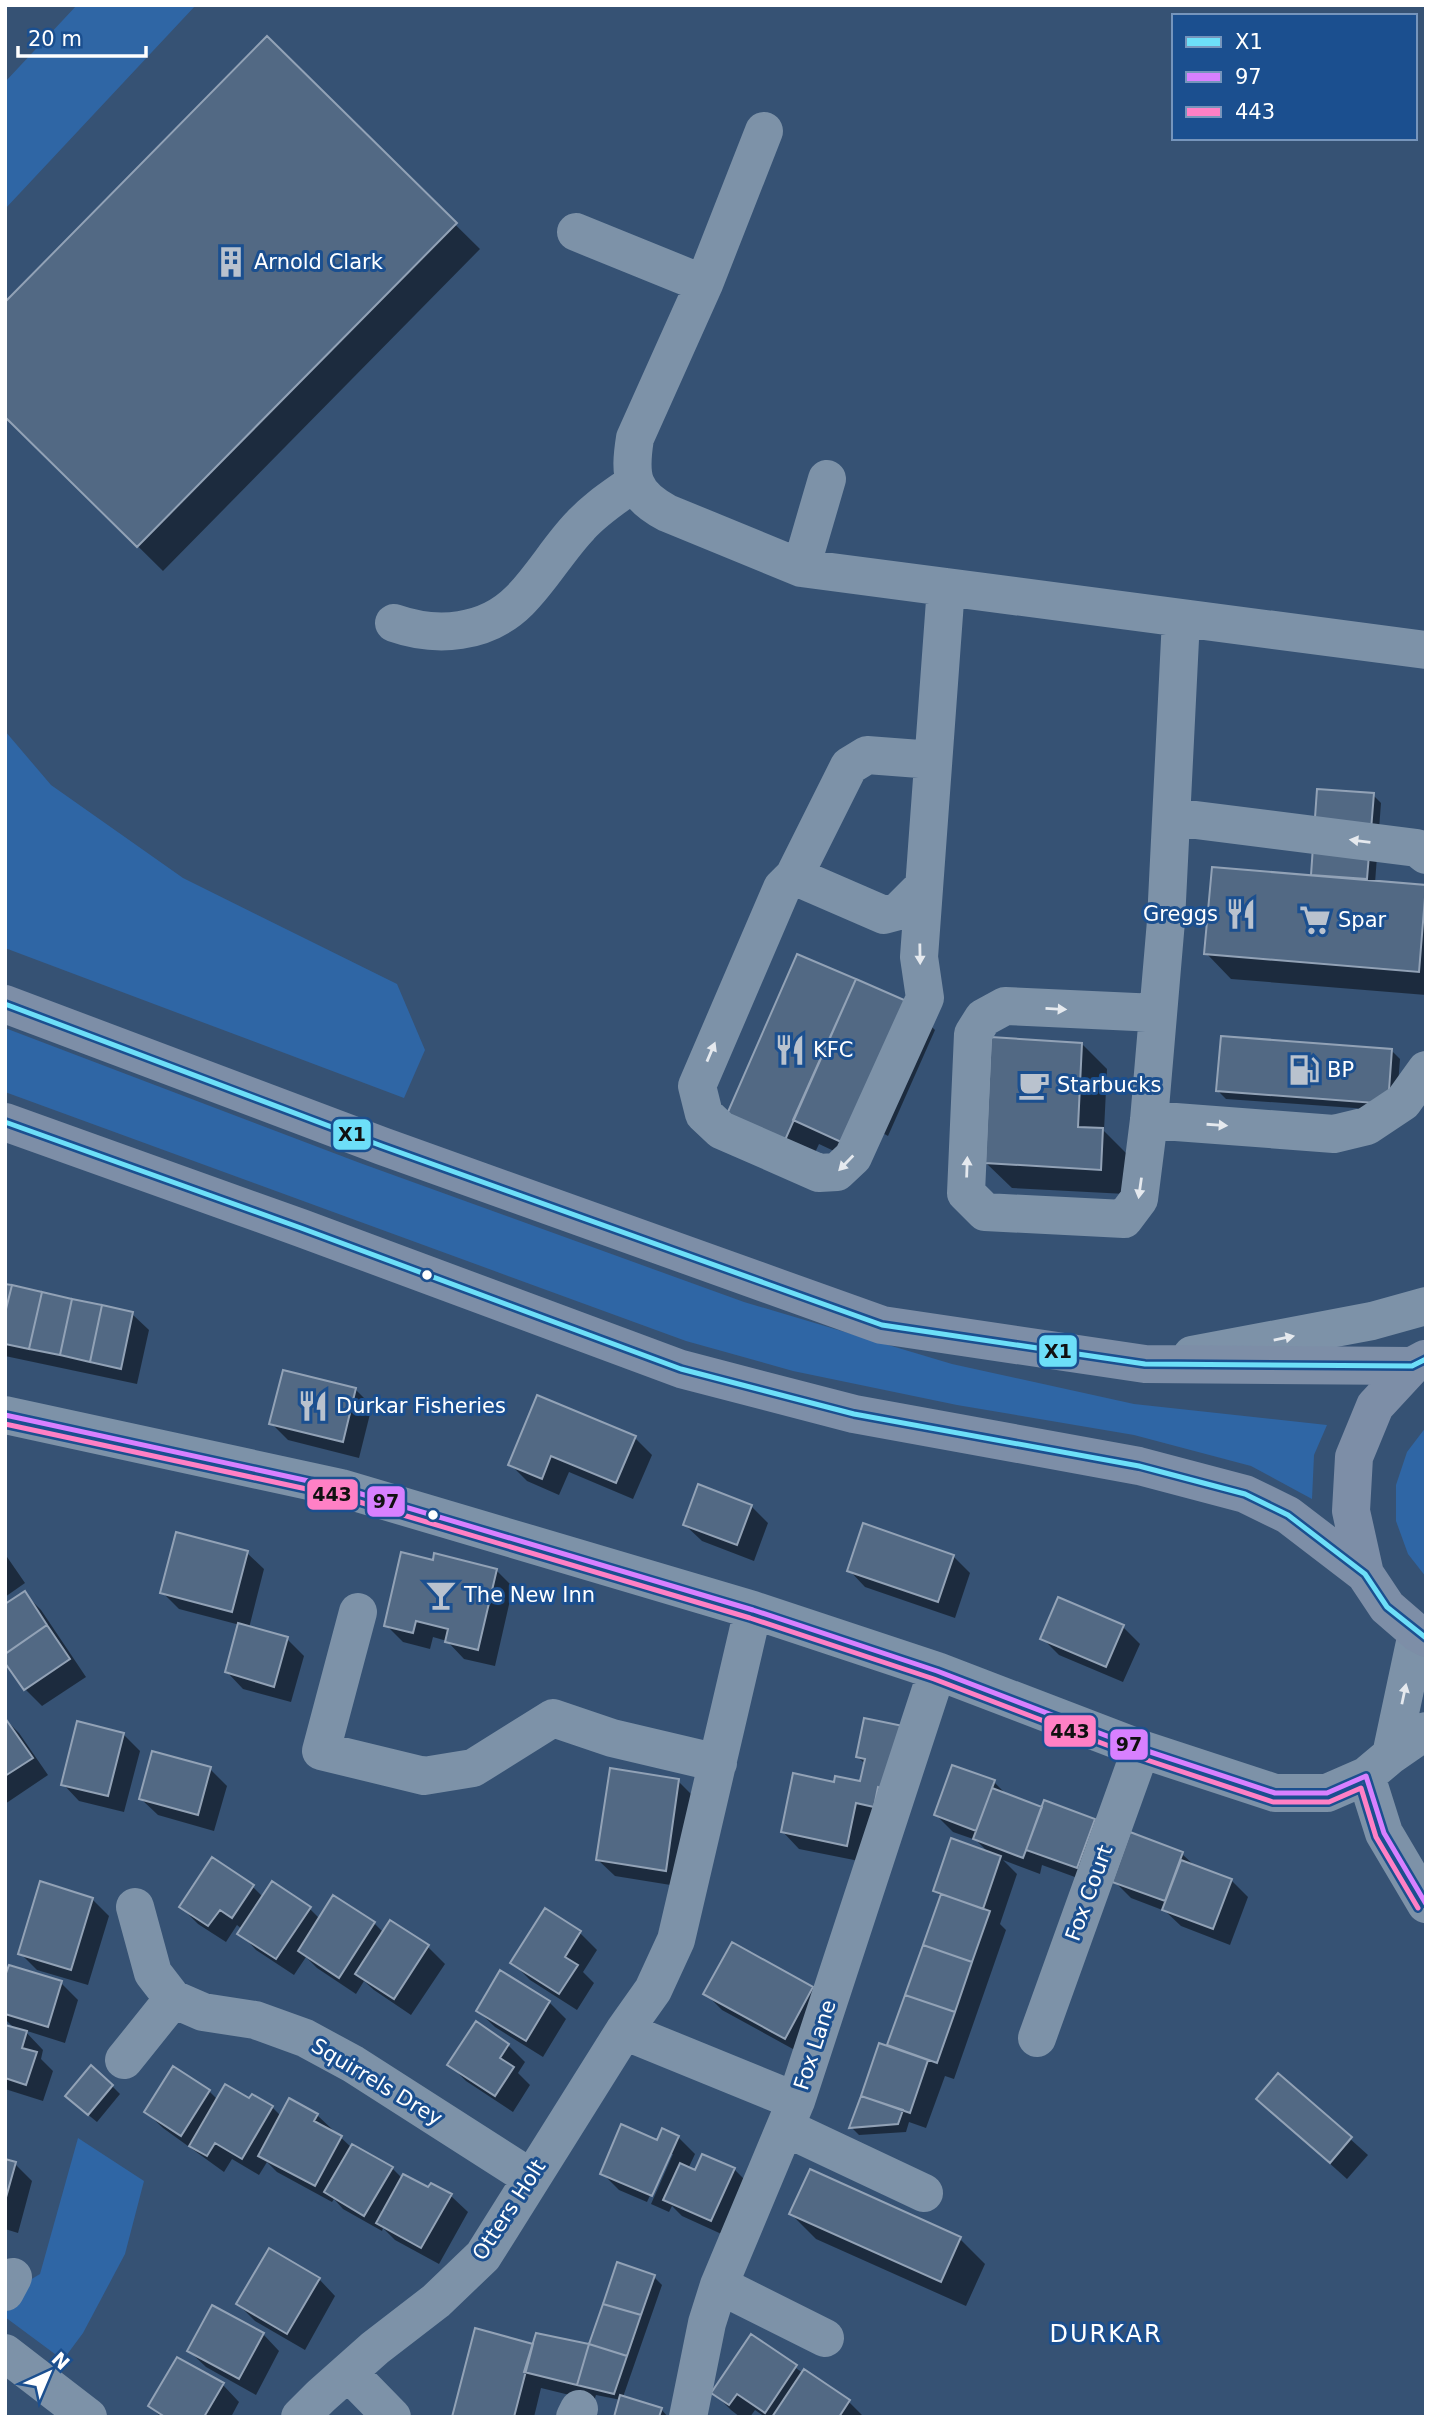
<svg xmlns="http://www.w3.org/2000/svg" width="1431" height="2422" font-family="'DejaVu Sans',sans-serif">
  <style>
    .green { fill: #2f66a5 }
    .shadow { fill: #0007 }
    .building { fill: #526984; stroke: #92a2b6; stroke-width: 2 }
    .lines { fill: none; stroke-linecap: round; stroke-linejoin: round }
    .minor { stroke: #7d92a8; stroke-width: 38 }
    .major { stroke: #7d8ea7; stroke-width: 38 }
    .bus-1-casing { stroke: #1b4f8f; stroke-width: 10 }
    .bus-2-casing { stroke: #1b4f8f; stroke-width: 10 }
    .bus-3-casing { stroke: #1b4f8f; stroke-width: 10 }
    .bus-1 { stroke: #6ddff8; stroke-width: 5 }
    .bus-2 { stroke: #d880ff; stroke-width: 5 }
    .bus-3 { stroke: #ff80c5; stroke-width: 5 }
    .oneway { fill: #e5e9ee }
    .bus-dot { fill: #fff; stroke: #1b4f8f; stroke-width: 2.5 }
    .labels { text-anchor: middle; dominant-baseline: central; stroke-width: 6; stroke-linejoin: round; paint-order: stroke }
    .poi-label { font-size: 21px; fill: #fff; stroke: #1b4f8f; text-anchor: start }
    .street-label { font-size: 21px; fill: #fff; stroke: #1b4f8f }
    .quarter-label { font-size: 24px; letter-spacing: 2px; fill: #fff; stroke: #1b4f8f }
    .line-badge { stroke: #1b4f8f; stroke-width: 2.5 }
    .pale-badge-label { font-size: 19px; text-anchor: middle; font-weight: bold; fill: #111 }
  </style>
  <rect width="100%" height="100%" fill="#365274"/>
  <!-- green -->
  <path class="green" d="M77,5H196L5,209V82Z
    M5,731L51,785L183,878L397,984L425,1050L404,1098L5,948Z
    M5,1028L360,1163L744,1302L952,1364L1134,1404L1327,1425L1314,1455L1312,1499L1251,1466L1134,1435L957,1405L793,1371L686,1341L5,1092Z
    M1426,1427V1577L1408,1554L1396,1521V1485L1407,1452Z
    M78,2138L144,2181L125,2254L83,2333L63,2360L5,2317V2295L40,2274Z"/>
  <!-- shadow -->
  <path class="shadow" d="M267,39L480,249L163,571L5,415Z
    M1373,795L1381,803L1375,883L1426,888V995L1231,979L1206,953L1316,878L1312,875Z
    M910,1005L935,1030L888,1136L881,1132L866,1166L819,1144L807,1170L751,1145Z
    M1082,1044L1107,1069L1104,1131L1128,1155L1126,1194L1012,1188L986,1163Z
    M1392,1051L1400,1059L1396,1111L1226,1099L1218,1091Z
    M5,1286L132,1314L149,1330L137,1384L5,1356Z
    M355,1389L372,1406L359,1458L288,1440L271,1423Z
    M635,1438L652,1455L633,1499L569,1472L559,1495L527,1481L510,1464Z
    M751,1506L768,1523L754,1561L702,1541L685,1525Z
    M247,1553L264,1569L249,1628L287,1639L304,1656L291,1702L243,1689L227,1672L240,1625L179,1609L162,1592Z
    M5,1554L25,1583L5,1597Z
    M953,1556L970,1573L955,1618L865,1587L849,1570Z
    M434,1562L496,1570L513,1587L495,1666L464,1659L447,1641L433,1637L430,1649L403,1642L386,1625Z
    M24,1593L41,1610L86,1677L42,1706L25,1689L5,1660Z
    M1123,1627L1140,1644L1123,1682L1059,1655L1042,1638Z
    M5,1719L19,1733L48,1775L5,1804Z
    M903,1727L864,1862L799,1849L783,1832L836,1784L861,1783L865,1764L858,1757Z
    M123,1734L140,1751L124,1812L79,1801L63,1784Z
    M210,1769L227,1786L214,1831L158,1815L141,1799Z
    M678,1781L695,1798L683,1887L615,1876L598,1860Z
    M994,1782L1008,1796L1043,1809L1094,1820L1111,1837L1094,1884L1042,1865L1040,1874L1003,1860L1017,1874L1000,1924L1006,1930L954,2079L945,2076L926,2128L909,2122L906,2132L859,2135L851,2127L888,2048L941,1897L935,1890L990,1854L976,1840L953,1832L936,1815Z
    M1182,1854L1196,1867L1231,1880L1248,1897L1230,1945L1181,1926L1165,1911L1131,1898L1114,1881Z
    M253,1887L263,1897L310,1909L320,1919L374,1923L384,1933L390,1923L428,1947L445,1964L411,2015L374,1990L364,1981L356,1994L317,1968L306,1957L294,1975L256,1950L240,1933L242,1929L237,1925L226,1942L198,1924L181,1907Z
    M92,1899L109,1916L88,1985L37,1970L20,1953Z
    M546,1911L580,1933L597,1950L583,1972L594,1983L577,2010L530,1980L513,1963Z
    M5,1982L61,1983L78,2000L65,2043L24,2030L43,2050L41,2059L53,2071L43,2101L5,2089V2026L16,2030L5,2019Z
    M812,1988L829,2005L802,2054L722,2010L705,1993Z
    M549,2002L566,2019L543,2057L495,2027L478,2011Z
    M508,2045L525,2062L518,2073L530,2085L513,2112L466,2081L449,2064Z
    M1279,2075L1368,2155L1347,2179L1258,2099Z
    M112,2086L120,2094L97,2122L75,2104Z
    M209,2091L218,2100L250,2101L272,2107L281,2116L317,2115L352,2148L392,2168L403,2179L451,2196L468,2212L439,2264L395,2240L383,2228L382,2231L343,2209L334,2199L332,2202L277,2172L267,2162L259,2175L232,2159L224,2172L163,2128L146,2112Z
    M678,2137L695,2154L688,2169L696,2173L734,2169L751,2186L728,2237L682,2216L672,2206L669,2212L651,2204L673,2154H669L647,2202L619,2190L602,2173L658,2142Z
    M5,2161L15,2164L32,2181L18,2233L5,2229Z
    M791,2214L960,2239L985,2264L966,2306L816,2239Z
    M654,2277L662,2285L623,2397L661,2409L668,2417H616L621,2400L596,2395L594,2401L541,2388L534,2417H454L534,2346H588Z
    M319,2279L335,2296L305,2350L255,2321L238,2304Z
    M263,2334L279,2351L256,2395L206,2367L189,2351Z
    M751,2337L803,2373L804,2372L849,2402L864,2417H765L755,2410L750,2417H740L731,2410L714,2393Z
    M223,2385L239,2402L231,2417H161L150,2406Z"/>
  <!-- building -->
  <path class="building" d="M267,36L457,223L137,547L5,417V302Z
    M1317,789L1374,793L1367,879L1311,875Z
    M1212,867L1426,885L1419,972L1204,954Z
    M797,954L856,979L782,1147L724,1121Z
    M856,979L911,1003L841,1142L793,1120Z
    M1221,1036L1392,1049L1388,1104L1216,1091Z
    M991,1037L1082,1043L1078,1127L1103,1128L1101,1170L985,1163Z
    M5,1284L12,1285L5,1313Z
    M12,1285L42,1292L29,1349L5,1344V1313Z
    M42,1292L72,1299L60,1355L29,1349Z
    M72,1299L102,1305L90,1362L60,1355Z
    M102,1305L133,1312L121,1369L90,1362Z
    M283,1370L356,1388L343,1442L269,1424Z
    M537,1395L636,1436L616,1483L551,1456L542,1479L508,1465Z
    M698,1484L752,1505L737,1545L683,1525Z
    M863,1523L954,1555L938,1602L847,1571Z
    M176,1532L248,1551L232,1612L160,1593Z
    M401,1552L433,1560L434,1553L497,1569L478,1650L445,1642L448,1629L416,1621L413,1633L384,1626Z
    M25,1591L47,1625L5,1654V1604Z
    M1058,1597L1124,1625L1106,1667L1040,1639Z
    M238,1623L288,1637L274,1687L225,1672Z
    M47,1625L70,1659L24,1690L5,1663V1654Z
    M5,1718L33,1758L5,1776Z
    M864,1718L903,1726L884,1789L878,1787L874,1807L856,1803L847,1846L781,1832L793,1773L834,1782L835,1776L860,1781L865,1759L856,1757Z
    M77,1721L124,1733L108,1796L61,1785Z
    M152,1751L211,1767L198,1815L139,1799Z
    M952,1765L995,1780L976,1831L934,1815Z
    M610,1768L679,1779L666,1871L596,1860Z
    M992,1788L1042,1807L1023,1858L973,1839Z
    M1044,1800L1095,1819L1077,1868L1026,1850Z
    M1130,1832L1183,1852L1165,1901L1112,1882Z
    M951,1838L1001,1856L983,1909L933,1891Z
    M212,1857L254,1885L232,1918L220,1910L208,1926L179,1907Z
    M1181,1860L1232,1879L1213,1929L1162,1910Z
    M40,1881L93,1898L71,1970L18,1954Z
    M272,1881L311,1907L276,1959L237,1934Z
    M941,1894L990,1911L972,1962L923,1945Z
    M333,1895L375,1922L339,1978L298,1951Z
    M545,1908L581,1931L565,1957L578,1965L559,1994L510,1963Z
    M390,1920L429,1945L394,1999L355,1974Z
    M732,1942L813,1987L785,2039L703,1994Z
    M923,1945L972,1962L955,2012L905,1995Z
    M9,1965L62,1981L48,2027L5,2014V1976Z
    M500,1970L550,2001L526,2041L476,2011Z
    M905,1995L955,2012L937,2063L887,2045Z
    M476,2021L509,2044L500,2058L514,2067L495,2096L447,2065Z
    M5,2025L27,2031L22,2048L37,2052L26,2085L5,2078Z
    M879,2043L928,2060L910,2113L861,2096Z
    M91,2065L113,2085L88,2115L65,2096Z
    M173,2066L210,2090L181,2136L144,2112Z
    M1278,2073L1352,2137L1330,2163L1256,2099Z
    M225,2084L249,2098L252,2094L273,2106L242,2159L215,2143L207,2156L189,2146Z
    M861,2096L903,2110L898,2124L849,2128Z
    M289,2098L318,2114L314,2121L342,2136L315,2186L258,2156Z
    M621,2124L657,2140L662,2128L679,2136L652,2196L600,2174Z
    M352,2144L393,2167L364,2216L324,2192Z
    M702,2154L735,2168L711,2221L663,2200L680,2163L695,2170Z
    M5,2159L16,2162L5,2201Z
    M810,2169L961,2237L941,2282L789,2214Z
    M403,2174L428,2187L431,2183L452,2194L421,2248L376,2223Z
    M269,2248L320,2278L287,2334L236,2304Z
    M617,2262L655,2275L641,2315L603,2304Z
    M603,2304L641,2315L627,2356L589,2344Z
    M212,2305L264,2333L239,2379L187,2351Z
    M475,2328L533,2344L514,2417H452Z
    M536,2333L589,2344L577,2385L524,2372Z
    M751,2334L797,2365L765,2413L737,2394L729,2405L711,2393Z
    M589,2344L627,2356L614,2394L577,2385Z
    M177,2357L224,2383L204,2417H165L148,2406Z
    M804,2369L850,2400L839,2417H772Z
    M620,2395L662,2408L659,2417H614Z"/>
  <g class="lines">
    <!-- minor -->
    <path class="minor" d="M764,131L704,284L635,438C629,476 631,494 667,513L801,568L1426,650
      M576,232L704,284
      M801,568L827,479
      M394,623C437,638 486,634 519,601C542,578 558,549 580,526C596,508 616,496 635,482
      M933,760L867,755L849,766L794,876L782,888L697,1086L704,1114L721,1130L819,1173L837,1172L853,1157L925,998L919,957L946,587
      M1172,817L1417,848L1426,855
      M794,876L884,915L899,911L924,886
      M1157,1013L1005,1006L983,1018L973,1034L966,1193L985,1212L1124,1219L1139,1199L1149,1120L1166,921L1181,619
      M1149,1120L1334,1134L1367,1126L1403,1102L1426,1070
      M1192,1355L1372,1321L1426,1306
      M5,1415L341,1488L753,1610L937,1671L1141,1749L1275,1793H1327L1366,1776L1391,1755L1426,1731
      M358,1612L321,1751L424,1776L473,1768L553,1718L612,1738L718,1763
      M1391,1755L1417,1633
      M1366,1776L1384,1833L1426,1904
      M135,1907L153,1973L173,1999L203,2012L255,2020L305,2038L353,2064L531,2178
      M624,2031L796,2101
      M1037,2038L1141,1749
      M124,2060L173,1999
      M786,2128L924,2193
      M719,2285L825,2338
      M5,2292L13,2277
      M5,2353L88,2417
      M348,2372L392,2417
      M300,2417L321,2396L375,2348L436,2301L483,2256L624,2031L653,1990L676,1940L753,1610
      M575,2417L579,2409
      M688,2417L707,2323L719,2285L796,2101L937,1671"/>
    <!-- major -->
    <path class="major" d="M5,1004L382,1146L882,1325L1145,1364L1412,1366
      M5,1122L301,1228L681,1369L854,1414L1139,1466L1245,1494L1288,1515L1365,1574L1387,1607L1417,1633L1426,1638
      M1365,1574L1351,1511L1354,1457L1375,1406L1412,1366L1425,1359"/>
    <defs>
      <path id="bus-1" d="M5,1004L382,1146L882,1325L1145,1364L1412,1366L1426,1359
        M5,1122L301,1228L681,1369L854,1414L1139,1466L1245,1494L1288,1515L1365,1574L1387,1607L1426,1638"/>
      <path id="bus-2" d="M5,1415L341,1488L753,1610L937,1671L1141,1749L1275,1793H1327L1366,1776L1384,1833L1426,1904"/>
      <path id="bus-3" d="M5,1424L339,1496L750,1618L934,1679L1138,1757L1273,1802H1329L1361,1788L1376,1837L1418,1908"/>
    </defs>
    <!-- bus-1 casing -->
    <use href="#bus-1" class="bus-1-casing"/>
    <!-- bus-2 casing -->
    <use href="#bus-2" class="bus-2-casing"/>
    <!-- bus-3 casing -->
    <use href="#bus-3" class="bus-3-casing"/>
    <!-- bus-1 -->
    <use href="#bus-1" class="bus-1"/>
    <!-- bus-2 -->
    <use href="#bus-2" class="bus-2"/>
    <!-- bus-3 -->
    <use href="#bus-3" class="bus-3"/>
  </g>
  <!-- one-way arrows -->
  <defs><path id="oneway-solid" d="M-6-.8H1V-3.2L6.5 0L1 3.2V.8H-6Z" transform="scale(1.75)"/></defs>
  <g class="oneway">
    <use href="#oneway-solid" transform="translate(1360 841) rotate(-173)"/>
    <use href="#oneway-solid" transform="translate(920 954) rotate(89)"/>
    <use href="#oneway-solid" transform="translate(1056 1009) rotate(3)"/>
    <use href="#oneway-solid" transform="translate(711 1052) rotate(-67)"/>
    <use href="#oneway-solid" transform="translate(1217 1125) rotate(4)"/>
    <use href="#oneway-solid" transform="translate(846 1163) rotate(134)"/>
    <use href="#oneway-solid" transform="translate(967 1167) rotate(-88)"/>
    <use href="#oneway-solid" transform="translate(1140 1188) rotate(98)"/>
    <use href="#oneway-solid" transform="translate(1284 1338) rotate(-11)"/>
    <use href="#oneway-solid" transform="translate(1404 1694) rotate(-78)"/>
  </g>
  <!-- icons -->
  <defs>
    <symbol id="building-bare" viewBox="-9 -9 18 18"><path d="M-4-6H4V6H1V3H-1V6H-4ZM-2.5-4.3h1.7v1.8h-1.7ZM.8-4.3h1.7v1.8H.8ZM-2.5-1h1.7V.8h-1.7ZM.8-1h1.7V.8H.8Z" fill="#b9c2ce" stroke="#1b4f8f" stroke-width="2.5" paint-order="stroke"/></symbol>
    <symbol id="restaurant-bare" viewBox="-9 -9 18 18"><path d="M-5-6h1v4h1v-4h1v4h1v-4h1v5L-1.5 .5V6h-2V.5L-5-1ZM5-6V6H3V1.5H1.5Q1.5-4 5-6Z" fill="#b9c2ce" stroke="#1b4f8f" stroke-width="2.5" paint-order="stroke"/></symbol>
    <symbol id="supermarket-bare" viewBox="-9 -9 18 18"><path d="M-6-5.5h2.5l.6 2H6L4.5 2H-2.5L-4.4-4H-6ZM-1.5 3.2a1.3 1.3 0 1 0 .1 0ZM3 3.2a1.3 1.3 0 1 0 .1 0Z" fill="#b9c2ce" stroke="#1b4f8f" stroke-width="2.5" paint-order="stroke"/></symbol>
    <symbol id="fuel-bare" viewBox="-9 -9 18 18"><path d="M-5.5-6h7V0h2V4h1.3V-2.5L3-4.5l.8-.8L6-3V5H2.5V1h-1V6h-7ZM-4.2-4.7v3.2H.2V-4.7Z" fill="#b9c2ce" stroke="#1b4f8f" stroke-width="2.5" paint-order="stroke"/></symbol>
    <symbol id="cafe-bare" viewBox="-9 -9 18 18"><path d="M-5.5-4.5H6V0H3Q3 3.5 0 3.5H-2.5Q-5.5 3.5-5.5 0ZM3-3.2v2h1.7v-2ZM-6 4.5H4V6H-6Z" fill="#b9c2ce" stroke="#1b4f8f" stroke-width="2.5" paint-order="stroke"/></symbol>
    <symbol id="bar-bare" viewBox="-9 -9 18 18"><path d="M-6-5H6L.8 .8V4.5H3.5V6h-7V4.5H-.8V.8Z" fill="#b9c2ce" stroke="#1b4f8f" stroke-width="2.5" paint-order="stroke"/></symbol>
  </defs>
  <g fill-rule="evenodd">
    <use href="#building-bare" x="209" y="240" width="44" height="44"/>
    <use href="#restaurant-bare" x="1219" y="892" width="44" height="44"/>
    <use href="#supermarket-bare" x="1293" y="898" width="44" height="44"/>
    <use href="#restaurant-bare" x="768" y="1028" width="44" height="44"/>
    <use href="#fuel-bare" x="1282" y="1048" width="44" height="44"/>
    <use href="#cafe-bare" x="1012" y="1063" width="44" height="44"/>
    <use href="#restaurant-bare" x="291" y="1384" width="44" height="44"/>
    <use href="#bar-bare" x="419" y="1573" width="44" height="44"/>
  </g>
  <!-- markers -->
  <g class="bus-dot">
    <circle cx="427" cy="1275" r="6"/>
    <circle cx="433" cy="1515" r="6"/>
  </g>
  <g class="labels">
    <!-- poi labels -->
    <g class="poi-label">
      <text x="254" y="262">Arnold Clark</text>
      <text x="1218" y="914" text-anchor="end">Greggs</text>
      <text x="1338" y="920">Spar</text>
      <text x="813" y="1050">KFC</text>
      <text x="1327" y="1070">BP</text>
      <text x="1057" y="1085">Starbucks</text>
      <text x="336" y="1406">Durkar Fisheries</text>
      <text x="464" y="1595">The New Inn</text>
    </g>
    <!-- street labels -->
    <g class="street-label">
      <text transform="translate(1089 1893) rotate(-70)">Fox Court</text>
      <text transform="translate(815 2045) rotate(-72)">Fox Lane</text>
      <text transform="translate(377 2082) rotate(31)">Squirrels Drey</text>
      <text transform="translate(509 2210) rotate(-57)">Otters Holt</text>
    </g>
    <!-- quarter labels -->
    <g class="quarter-label">
      <text x="1106" y="2334">DURKAR</text>
    </g>
  </g>
  <g class="line-badge">
    <rect x="332" y="1118" width="40" height="33" rx="7" fill="#6ddff8"/>
    <rect x="1038" y="1334" width="40" height="34" rx="7" fill="#6ddff8"/>
    <rect x="306" y="1478" width="53" height="33" rx="7" fill="#ff80c5"/>
    <rect x="366" y="1485" width="40" height="33" rx="7" fill="#d880ff"/>
    <rect x="1043" y="1714" width="54" height="34" rx="7" fill="#ff80c5"/>
    <rect x="1109" y="1728" width="40" height="33" rx="7" fill="#d880ff"/>
  </g>
  <g class="pale-badge-label">
    <text x="352" y="1141">X1</text>
    <text x="1058" y="1358">X1</text>
    <text x="332" y="1501">443</text>
    <text x="386" y="1508">97</text>
    <text x="1070" y="1738">443</text>
    <text x="1129" y="1751">97</text>
  </g>
  <!-- border -->
  <rect width="1431" height="2422" fill="none" stroke="#ffffff" stroke-width="14"/>
  <!-- legend -->
  <rect x="1172" y="14" width="245" height="126" fill="#1b4f8f" stroke="#7695bc" stroke-width="2"/>
  <rect x="1186" y="37" width="35" height="10" fill="#6ddff8" stroke="#7695bc" stroke-width="2"/>
  <text x="1235" y="49" font-size="21" fill="#ffffff">X1</text>
  <rect x="1186" y="72" width="35" height="10" fill="#d880ff" stroke="#7695bc" stroke-width="2"/>
  <text x="1235" y="84" font-size="21" fill="#ffffff">97</text>
  <rect x="1186" y="107" width="35" height="10" fill="#ff80c5" stroke="#7695bc" stroke-width="2"/>
  <text x="1235" y="119" font-size="21" fill="#ffffff">443</text>
  <!-- north arrow -->
  <g transform="translate(49 2373) rotate(44)" stroke="#1b4f8f" stroke-width="5" paint-order="stroke">
  <path d="M0-5L12 26L0 18L-12 26Z" fill="#ffffff"/>
  <text y="-10" font-size="19" font-weight="bold" text-anchor="middle" fill="#ffffff">N</text>
  </g>
  <!-- scale -->
  <path d="M18 46v10h128v-10" fill="none" stroke="#ffffff" stroke-width="3.5"/>
  <text x="28" y="46" font-size="21" fill="#ffffff" stroke="#1b4f8f" stroke-width="5" paint-order="stroke">20 m</text>
</svg>
